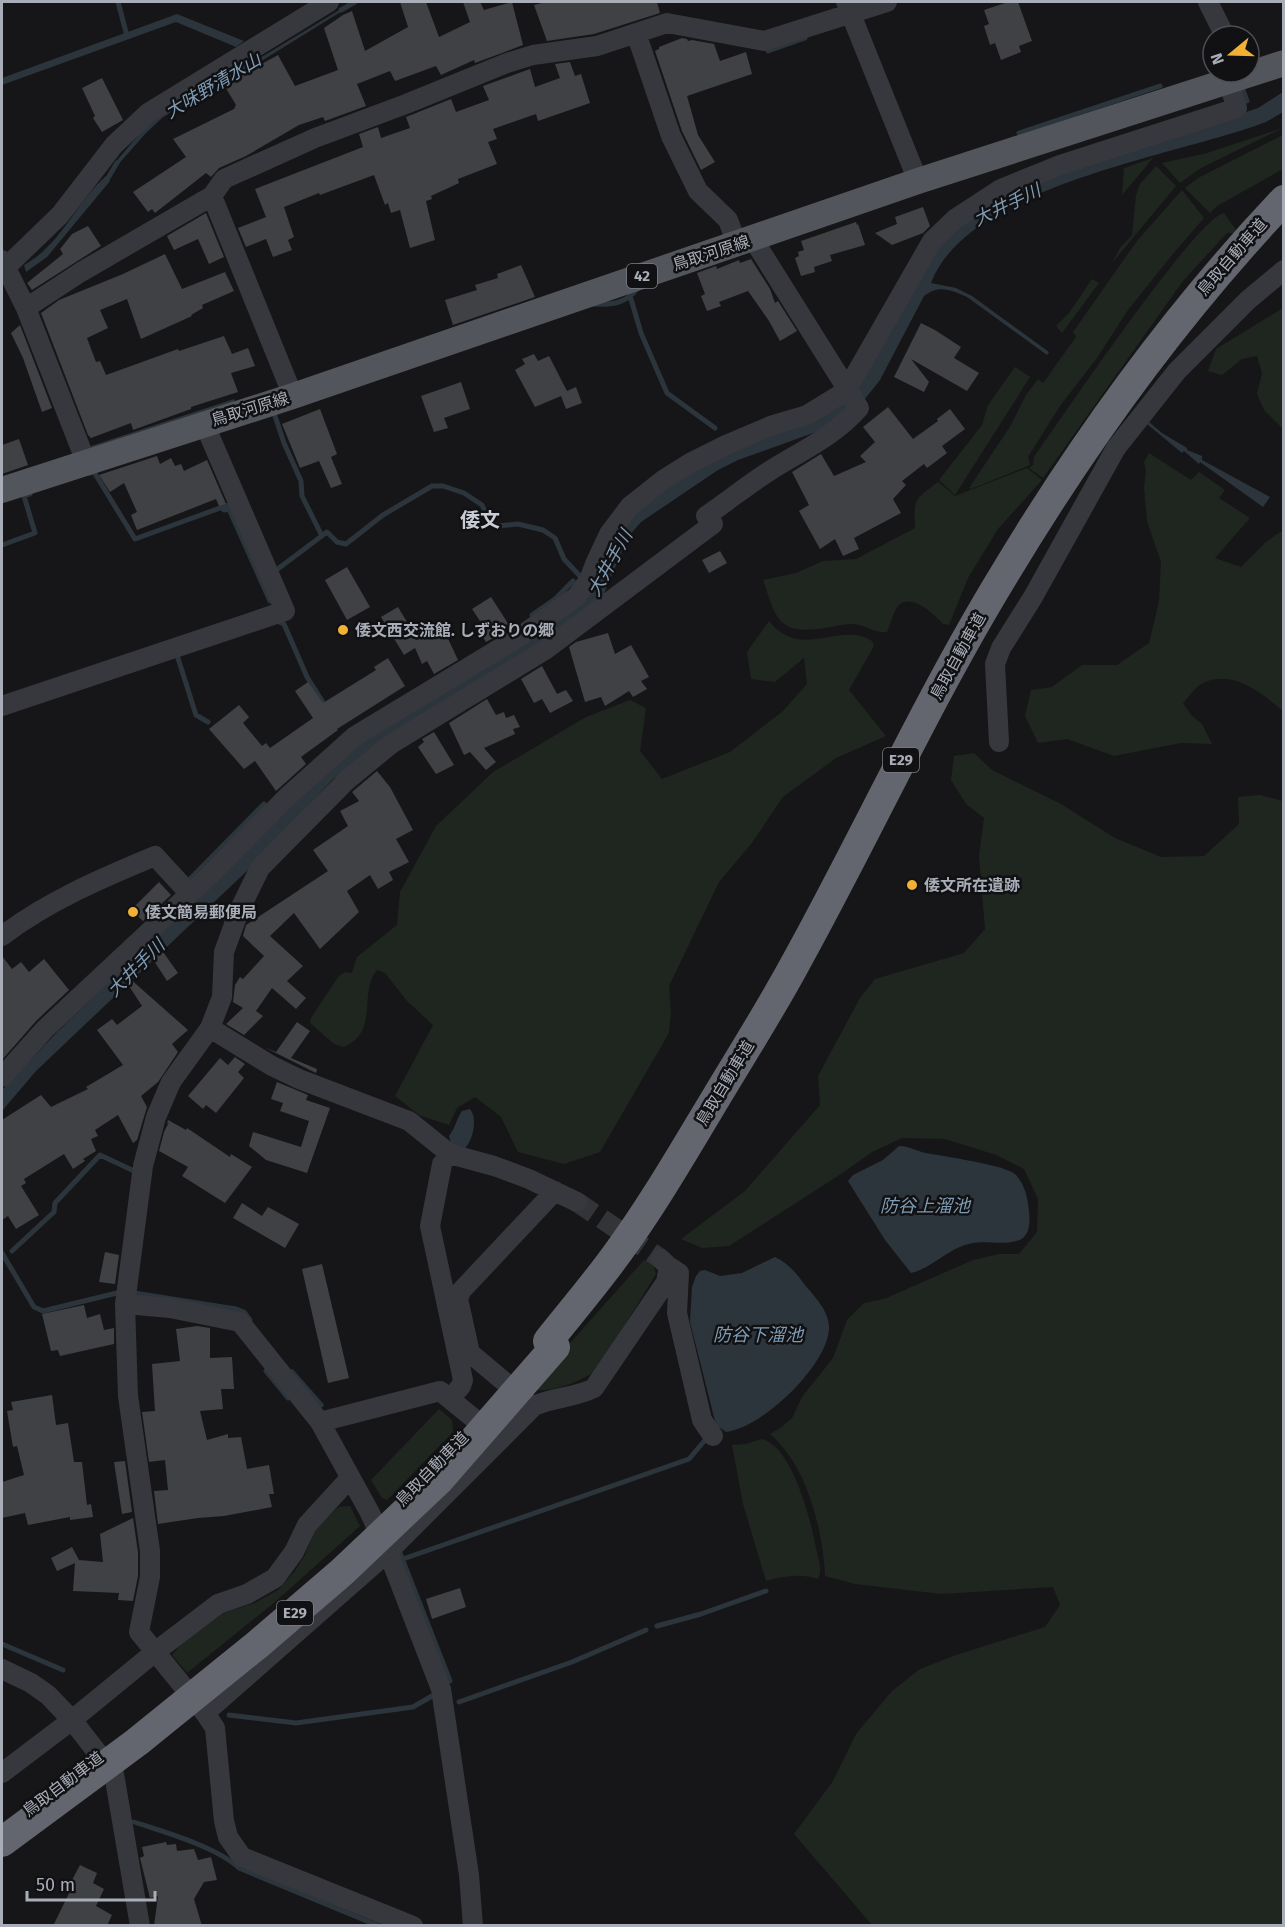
<svg xmlns="http://www.w3.org/2000/svg" width="1285" height="1927" font-family="'Fira Sans','Noto Sans JP',sans-serif">
  <style>
    .green { fill: #1e261f }
    .water { fill: #2c353c }
    .lines { fill: none; stroke-linecap: round; stroke-linejoin: round }
    .stream { stroke: #2c353c; stroke-width: 5 }
    .building { fill: #404145 }
    .minor-tunnel { stroke: #333438; stroke-width: 20; stroke-dasharray: 20 10; stroke-linecap: butt }
    .minor { stroke: #37383d; stroke-width: 20 }
    .major { stroke: #53555c; stroke-width: 26 }
    .highway { stroke: #63666e; stroke-width: 30 }
    .highway-bridge { stroke: #63666e; stroke-width: 30 }
    .poi-dot { fill: #f2b134; stroke: #111113; stroke-width: 2 }
    .labels { text-anchor: middle; dominant-baseline: central; stroke-width: 5; stroke-linejoin: round; paint-order: stroke }
    .shield { fill: #111113; stroke: #7b7e86; stroke-width: 1.5 }
    .shield-label { font-size: 15px; font-weight: bold; fill: #a8adb8 }
    .street-label { font-size: 16px; fill: #a8adb8; stroke: #111113 }
    .poi-label { font-size: 16px; font-weight: bold; fill: #a8adb8; stroke: #111113; text-anchor: start }
    .water-label { font-size: 18px; font-style: italic; fill: #7f9bb3; stroke: #111113 }
    .quarter-label { font-size: 20px; font-weight: bold; fill: #c9ccd4; stroke: #111113 }
  </style>
  <rect width="100%" height="100%" fill="#161618"/>
  <!-- green -->
  <path class="green" d="M1283,128L1201,168L1180,183L1162,163L1207,153Z
    M1283,135V169L1217,206L1210,213L1185,188L1198,178Z
    M1153,158L1122,195L1124,168Z
    M1156,166L1176,186L1112,263L1120,248L1132,235L1136,195L1140,184Z
    M1182,190L1204,218L1172,255L1128,310L1097,358L1060,406L1028,457L1030,465L971,489L969,488L1011,425L1026,395L1038,379L1043,383L1076,337L1073,332L1137,241Z
    M1224,213L1238,233H1227L1183,281L1043,478L1029,468L1033,465L1034,457C1059,422 1196,218 1224,213Z
    M1092,279L1099,283L1062,333L1056,326L1069,313Z
    M1283,308V429L1264,410L1257,394L1262,373L1257,356L1242,359L1222,375L1208,371L1216,349Z
    M1015,367L1030,377L955,495L939,480L982,425L988,405Z
    M1149,453L1191,480L1199,472L1225,490L1219,498L1250,518L1215,558L1241,567L1266,542L1283,530V711C1261,693 1234,669 1203,683C1196,686 1189,697 1183,703L1191,715L1202,724L1212,744L1181,743L1114,756L1067,739L1038,743L1025,716L1031,690L1052,687L1082,665H1117L1149,643L1159,601L1161,562L1147,521L1144,488L1146,470L1144,462Z
    M1027,468L1042,480L998,529L968,578L949,625L943,624C935,615 911,592 898,606C894,610 890,626 887,632C875,634 866,624 851,624C840,624 829,628 818,629C776,634 775,614 763,580L796,573L823,561L856,559L915,528C914,498 914,500 938,482L955,496Z
    M769,621C802,662 838,620 872,641L874,646L849,690L886,736L836,758L783,797L751,844L719,882L669,986L671,1012L669,1033L600,1152L564,1164L518,1152L501,1117L475,1097L457,1108L449,1125L419,1115L395,1096L433,1025L407,1001L385,973L377,970C358,993 380,1031 344,1047L334,1044L310,1023L311,1018L338,977L345,972L352,973L357,957L397,925L400,892L436,826L493,772L586,717L630,700L646,708L640,751L662,779L730,752L783,711L807,684L804,658L775,682L751,679L747,652Z
    M974,753L992,770L1061,804L1115,838L1161,857L1204,856L1239,824L1238,797L1260,795L1283,801V1925H872L794,1834L833,1781L856,1734L892,1691L920,1669L956,1655L1045,1627L1060,1605L1053,1587L941,1594L855,1584L825,1576C823,1530 807,1465 770,1434L780,1428L792,1418L802,1397L833,1358L847,1320L864,1303L884,1299L973,1260L999,1254H1019L1037,1232L1038,1199L1024,1169L996,1155L945,1139L902,1138L872,1152L841,1174L729,1246L702,1248L681,1239L745,1191L820,1105L818,1076L860,998L875,979L964,953L985,929L979,856L984,818L966,804L951,780L954,756Z
    M644,1260L653,1263L656,1274L598,1369C585,1380 546,1396 530,1388Z
    M439,1409L452,1420L453,1432L387,1500L382,1498L371,1480Z
    M762,1439C792,1446 811,1520 816,1548C818,1558 823,1570 818,1579C801,1573 783,1576 766,1581L743,1504L732,1445L746,1444Z
    M350,1506L360,1526L275,1602L187,1673L172,1655L181,1644L215,1615L255,1603L278,1590L295,1571L305,1555L318,1523L339,1507Z"/>
  <!-- water -->
  <path class="water" d="M346,6L347,8L263,60L178,107L162,118L145,134L116,167L113,165L143,130L161,115L216,81L265,55Z
    M177,14L244,41L236,47L176,22L2,85V78Z
    M1283,92V112L1266,122C1177,156 968,185 931,283L956,288L972,296L1049,352L1047,355L967,297C952,290 939,284 924,296L880,380L861,404L816,432L738,460L718,470L641,522L628,537L600,603L333,779L249,869L36,1071L2,1111V1090L57,1032L190,905L337,758L543,629L607,552L640,505L719,454L814,419L936,248L958,222L1005,193L1258,108Z
    M106,176L110,181L47,257L26,272L24,265C62,244 76,202 106,176Z
    M234,399L235,402L92,449L91,446Z
    M1149,422L1162,433L1187,448V450L1202,456V460L1270,497L1263,507L1200,462L1199,464L1184,451L1182,453L1147,424Z
    M470,1109C478,1118 473,1142 464,1149L451,1144L449,1136C456,1127 457,1117 462,1111Z
    M899,1146C909,1146 916,1151 926,1153C942,1156 1005,1165 1015,1174C1025,1184 1028,1199 1029,1212C1030,1221 1030,1232 1023,1238C1010,1247 987,1240 973,1243C949,1247 933,1268 911,1273L885,1240L848,1181L853,1175L883,1160Z
    M775,1257C788,1263 797,1274 805,1285C815,1297 830,1312 829,1329C827,1366 762,1428 726,1432L716,1425L690,1322L692,1287L696,1276L700,1271L705,1270L720,1276L742,1273Z"/>
  <g class="lines">
    <!-- stream -->
    <path class="stream" d="M118,2L127,36
      M341,10L355,2
      M768,51L805,38
      M1242,88L1247,101
      M1019,133L1160,86
      M105,183L117,163
      M631,299L641,333L667,393L715,428
      M593,304C611,305 625,304 637,289
      M274,413L284,443L301,481L302,496L322,536
      M90,473L94,472L135,539L231,504L232,508
      M224,510L229,509L270,601
      M2,545L35,533L24,496L30,494
      M275,571L327,532L337,542L346,544L383,515L432,486H443L464,493L482,505L490,521L498,526L518,524L543,530L555,538L564,559L579,575
      M532,615L555,599L573,581
      M277,621L284,624L307,677L326,707
      M177,655L196,715L208,722
      M190,879L264,804
      M12,1251L54,1212L55,1203L100,1155L134,1171
      M2,1253L34,1307L43,1311L121,1292
      M134,1293L236,1309L244,1312L250,1320
      M266,1371L288,1398
      M292,1372L321,1405
      M398,1548L450,1681
      M403,1559L689,1459L706,1439
      M657,1626L701,1614L766,1591
      M2,1644L63,1670
      M459,1702L572,1662L646,1630
      M229,1715L296,1723L413,1707L432,1696
      M134,1822C164,1832 217,1847 239,1868L379,1926"/>
  </g>
  <!-- building -->
  <path class="building" d="M400,2H426L439,37L470,22L463,2H480L484,10L512,2L523,45L475,63L474,60L441,75L436,66L395,81L390,71L357,84L366,106L325,121L323,117L299,125L246,156L219,168L211,177L206,173L155,213L152,209L148,212L133,192L186,157L173,139L234,109L236,105L224,85L278,55L295,86L338,70L324,28L343,15L352,11L365,51L408,27Z
    M546,2H657L660,13L594,34L547,41L534,5Z
    M1008,2H1018L1032,41L1019,46L1021,52L1001,60L995,43L990,45L984,26L989,24L984,10Z
    M682,38L687,39L688,41L692,40L714,44L720,61L746,52L752,74L687,96L698,135L715,162L701,170L682,131L655,51L659,49V47Z
    M570,62L575,76L581,74L590,103L538,121L536,114L493,129L497,139L488,142L497,164L458,179L459,183L431,196L432,199L426,201L435,240L410,248L400,210L391,213L388,203L385,205L374,175L320,195L319,193L284,207L294,237L288,240L292,250L273,257L266,239L246,247L238,228L266,217L255,189L363,147L359,134L378,127L381,138L410,128L406,117L451,99L456,112L489,100L483,86L530,69L535,87L560,78L555,64Z
    M102,78L123,120L102,132L93,118L95,116L82,88Z
    M923,207L930,226L923,233L892,245L875,233L897,224L895,217Z
    M206,213L224,257L209,264L198,239L174,250L167,236Z
    M856,222L857,225L858,224L865,245L830,255L832,261L814,267L815,272L801,276L795,258L799,256L798,252L804,250L801,241Z
    M88,226L101,246L32,290L27,283L63,254L60,249L72,234Z
    M165,254L182,289L225,272L234,291L202,305L203,308L191,315L192,316L141,339L127,299L100,310L108,328L87,338L96,362L100,361L106,375L178,349L179,351L224,336L232,354L248,348L255,366L231,373L238,392L191,407V409L133,430L131,423L91,438L88,435L41,313L59,300L123,274Z
    M751,259L770,289L775,303L778,301L797,331L780,341L769,321L748,291L719,302L721,306L707,311L701,296L705,294L697,273L716,266L717,269L739,260L740,263Z
    M521,265L535,297L453,325L445,300L477,290L475,285L498,278L497,274Z
    M921,323L935,330L961,347L954,358L979,373L967,391L911,359L929,382L924,392L894,377Z
    M20,325L52,408L42,412L23,358L11,333Z
    M534,354L538,361L549,356L567,391L576,387L582,403L566,409L561,396L535,407L515,370L525,364L522,359Z
    M461,382L470,409L444,418L448,428L434,432L421,396Z
    M888,407L913,439L938,421L937,419L950,409L965,429L942,446L947,453L927,468L924,464L902,481L906,485L893,499L901,513L854,538L859,549L843,556L835,539L820,549L799,511L809,505L792,472L821,454L834,476L866,462L860,456L875,442L863,427Z
    M320,409L337,454L331,457L342,484L331,488L319,461L300,468L282,424Z
    M19,439L28,465L2,474V445Z
    M157,456L160,464L171,458L175,466L181,464L184,471L207,460L226,504L219,506L216,499L137,530L131,515L137,512L124,483L110,492L99,475Z
    M720,551L727,563L709,573L702,560Z
    M347,567L370,607L347,620L325,580Z
    M491,597L511,628L486,642L477,628L482,624L472,609Z
    M398,607L410,627L417,622L427,638L444,630L458,660L434,674L427,661L422,664L415,648L404,655L381,617Z
    M608,633L615,654L631,645L649,677L641,681L647,689L633,697L629,691L605,706L601,697L585,702L569,647L576,642Z
    M388,658L405,686L337,729L338,730L301,757L306,764L276,791L255,761L244,769L209,729L239,705L249,717L243,723L262,746L266,743L270,748L313,718L295,691L308,682L323,703L376,670L374,667Z
    M542,666L557,694L566,690L573,701L550,713L542,699L534,703L521,679Z
    M487,699L496,715L504,712L506,718L514,715L520,727L513,729L515,734L484,748L496,762L486,770L470,752L464,755L449,723Z
    M434,732L454,765L436,774L418,747L424,742L422,739Z
    M377,771L390,787L413,830L396,839L409,862L389,872L393,880L378,889L370,875L347,891L359,912L320,949L294,913L270,936L303,966L287,981L306,998L296,1009L272,988L256,1011L263,1016L244,1035L226,1024L243,1008L233,1002L235,985L240,977L243,979L264,956L243,936L246,925L328,871L313,850L348,826L340,811L359,801L352,792Z
    M159,882L171,895L143,921L131,910Z
    M156,942L178,973L167,981L147,950Z
    M2,956L12,969L21,962L29,972L44,959L69,990L36,1021L2,1060Z
    M128,977L188,1030L172,1044L178,1052L158,1082L141,1096L147,1107L137,1140L133,1143L118,1115L95,1130L98,1136L91,1139L96,1151L83,1159L85,1161L73,1169L64,1154L24,1179L26,1183L21,1186L39,1215L16,1229L8,1216L2,1220V1120L41,1095L51,1107L88,1089L86,1087L123,1065L97,1030L112,1019L117,1025L142,1006L125,980Z
    M297,1022L310,1031L291,1058L317,1069L316,1073L264,1047L276,1052Z
    M235,1057L245,1064L238,1072L244,1078L216,1113L206,1105L203,1109L188,1096L220,1058L228,1065Z
    M277,1082L308,1095L306,1100L330,1108L307,1173L266,1160L249,1146L253,1132L301,1147L309,1121L280,1111L283,1103L271,1099Z
    M168,1120L186,1130L187,1128L230,1157L231,1154L252,1167L225,1203L182,1176L188,1167L159,1151L164,1132L169,1122L167,1124Z
    M242,1203L262,1216L268,1207L299,1224L285,1248L233,1218Z
    M105,1252L119,1255L115,1284L99,1282Z
    M322,1264L349,1378L328,1383L302,1269Z
    M84,1305L87,1318L100,1314L104,1330L114,1328V1344L60,1356L58,1350L51,1351L42,1314Z
    M197,1326L210,1328V1358L232,1357L234,1389H221L223,1409L200,1411L207,1440L228,1434V1438L241,1437L247,1469L269,1465L274,1494H269L272,1507L224,1516L198,1518L158,1524L154,1491L168,1490L165,1460L149,1462L142,1412L155,1411L152,1364L180,1361L176,1329Z
    M52,1395L56,1425L68,1423L74,1462H82L87,1505L91,1504L93,1517L70,1520V1517L28,1525L25,1513L2,1518V1482L24,1475L17,1446L13,1447L7,1411L13,1410L11,1402Z
    M125,1461L132,1512L122,1514L114,1462Z
    M133,1518L138,1552V1576L133,1601L118,1600L119,1593L73,1591L75,1563L57,1571L51,1558L72,1547L79,1560L103,1562L100,1534Z
    M460,1588L466,1607L432,1619L426,1599Z
    M166,1842L167,1845L176,1844L177,1851L194,1849L198,1860L211,1857L217,1880L204,1882L194,1899L202,1926H154L158,1896L150,1898L140,1858L144,1856L142,1847Z
    M80,1865L97,1873L93,1883L104,1889L96,1906L112,1915L107,1926H53L75,1881L72,1880Z"/>
  <g class="lines">
    <!-- minor-tunnel -->
    <path class="minor-tunnel" d="M577,1202L661,1259"/>
    <!-- minor -->
    <path class="minor" d="M846,2L918,181
      M1208,2L1225,36
      M636,33L671,136L698,191L728,220L737,244
      M212,196L293,396
      M2,260L26,308L86,462
      M2,271L60,215L114,145L148,113L329,2
      M26,308L81,272L212,196L224,179L315,138L406,104L507,63L533,55L597,46L667,23L764,41L887,2
      M2,706L285,611L204,423
      M999,742L995,664L1001,648L1033,597L1116,448L1177,371L1248,300L1284,270
      M2,936C48,901 102,878 155,856L189,893
      M210,1028L272,1066L299,1079L409,1121L450,1154L494,1166L529,1179L577,1202
      M2,1077L45,1029L211,874L287,797L355,736L522,635L576,597L589,580L595,564L609,534L630,506L663,480L690,463L726,445L773,425L807,415L846,391L932,241L955,219L1001,189L1060,165L1237,108L1228,82
      M442,1164L430,1226L463,1380L461,1386L450,1399
      M670,1267L679,1273L677,1313L702,1420L713,1436
      M125,1304L170,1308L240,1322L320,1422L370,1513L388,1552L441,1689L469,1875L473,1926
      M525,1399L470,1353L458,1299L461,1291L555,1191
      M320,1422L440,1391L494,1435
      M2,1669L31,1683L48,1695L72,1720L114,1774L140,1926
      M205,1713L388,1552L534,1406C553,1397 575,1398 594,1388L666,1282L669,1267L661,1259
      M2,1773L72,1720L155,1652L218,1604L247,1594L275,1578L294,1552L307,1525L350,1478
      M413,1926L242,1857L228,1837L224,1821L215,1728L205,1713L139,1632L150,1577V1551L128,1396L125,1304L143,1166L156,1117L171,1082L210,1028L222,997L224,952L239,911L260,868L346,781L391,744L545,650L713,524L706,516C728,501 749,484 771,470C803,450 833,437 859,408L753,239"/>
    <!-- major -->
    <path class="major" d="M2,490L293,396L918,181L1284,63"/>
    <!-- highway -->
    <path class="highway" d="M548,1341C571,1312 595,1284 616,1255C650,1209 679,1159 708,1111C737,1062 768,1014 795,964C866,836 926,703 1002,578C1084,441 1174,316 1284,200"/>
    <!-- highway-bridge -->
    <path class="highway-bridge" d="M2,1842L137,1742L257,1645L342,1572L440,1479L555,1347"/>
  </g>
  <!-- markers -->
  <g class="poi-dot">
    <circle cx="343" cy="630" r="6"/>
    <circle cx="912" cy="885" r="6"/>
    <circle cx="133" cy="912" r="6"/>
  </g>
  <g class="labels">
    <!-- shield labels -->
    <g class="shield">
      <rect x="627" y="264" width="30" height="24" rx="4.5"/>
      <rect x="883" y="748" width="36" height="24" rx="4.5"/>
      <rect x="277" y="1601" width="36" height="24" rx="4.5"/>
    </g>
    <g class="shield-label">
      <text x="642" y="276">42</text>
      <text x="901" y="760">E29</text>
      <text x="295" y="1613">E29</text>
    </g>
    <!-- street labels -->
    <g class="street-label">
      <text transform="translate(711 253) rotate(-18)">鳥取河原線</text>
      <text transform="translate(1232 257) rotate(-49)">鳥取自動車道</text>
      <text transform="translate(250 409) rotate(-17)">鳥取河原線</text>
      <text transform="translate(958 656) rotate(-61)">鳥取自動車道</text>
      <text transform="translate(725 1083) rotate(-59)">鳥取自動車道</text>
      <text transform="translate(432 1469) rotate(-46)">鳥取自動車道</text>
      <text transform="translate(63 1784) rotate(-37)">鳥取自動車道</text>
    </g>
    <!-- poi labels -->
    <g class="poi-label">
      <text x="355" y="630">倭文西交流館. しずおりの郷</text>
      <text x="924" y="885">倭文所在遺跡</text>
      <text x="145" y="912">倭文簡易郵便局</text>
    </g>
    <!-- water labels -->
    <g class="water-label">
      <text transform="translate(213 86) rotate(-31)">大味野清水山</text>
      <text transform="translate(1007 205) rotate(-26)">大井手川</text>
      <text transform="translate(610 563) rotate(-61)">大井手川</text>
      <text transform="translate(136 968) rotate(-45)">大井手川</text>
      <text x="925" y="1206">防谷上溜池</text>
      <text x="758" y="1335">防谷下溜池</text>
    </g>
    <!-- quarter labels -->
    <g class="quarter-label">
      <text x="480" y="520">倭文</text>
    </g>
  </g>
  <!-- border -->
  <rect width="1285" height="1927" fill="none" stroke="#a8adb8" stroke-width="6"/>
  <!-- north arrow -->
  <g transform="translate(1231 54) rotate(251)"><circle r="28" fill="#111113" stroke="#4d4f55" stroke-width="1.5"/>
  <path d="M0-4.5L10 22L0 15L-10 22Z" fill="#f2b134"/>
  <text y="-9" font-size="16" font-weight="bold" text-anchor="middle" fill="#a8adb8">N</text>
  </g>
  <!-- scale -->
  <path d="M27 1891v9h128v-9" fill="none" stroke="#a8adb8" stroke-width="3"/>
  <text x="36" y="1891" font-size="18" fill="#a8adb8" stroke="#111113" stroke-width="4.5" paint-order="stroke">50 m</text>
</svg>
